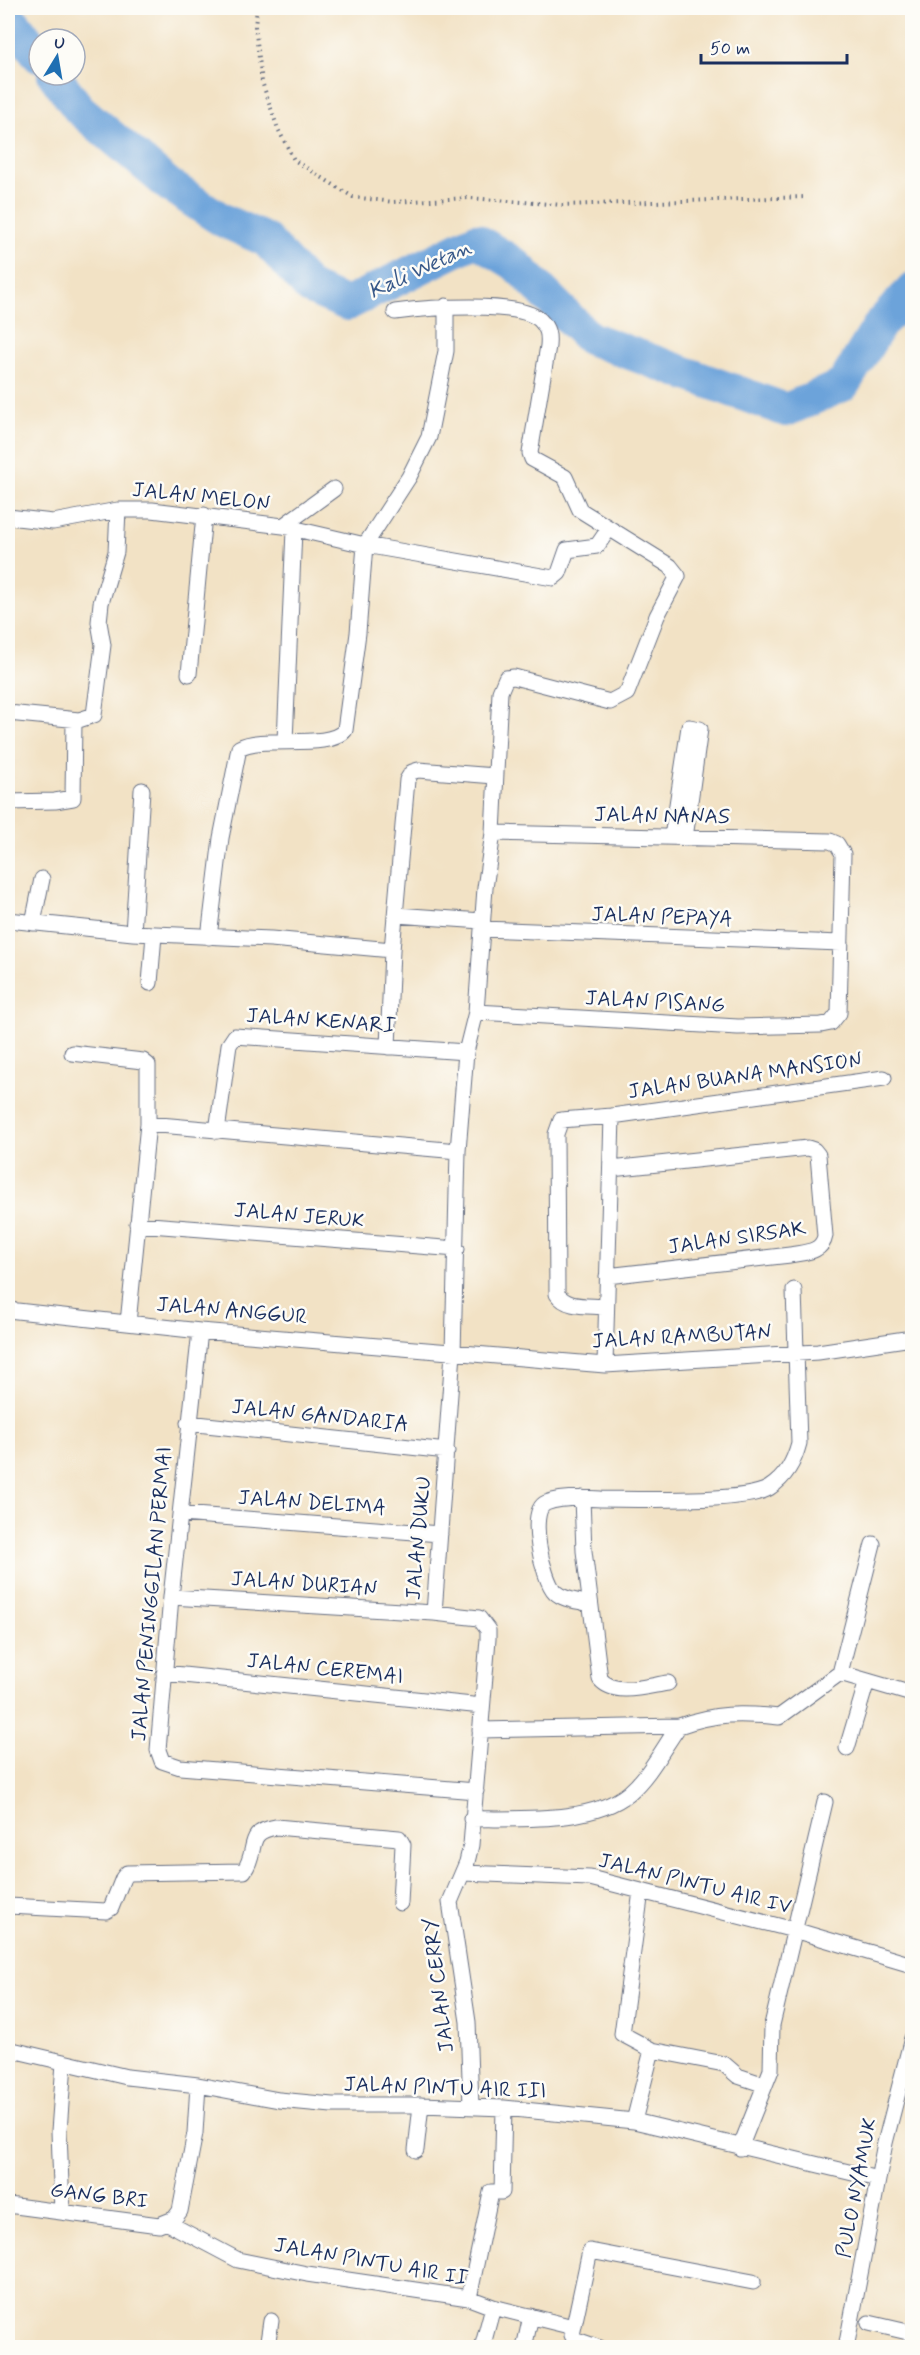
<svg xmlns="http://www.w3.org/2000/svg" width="920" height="2355" font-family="Mynerve,sans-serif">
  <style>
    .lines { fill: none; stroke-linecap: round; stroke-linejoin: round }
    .river { stroke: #6ca3da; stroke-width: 34 }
    .minor-casing { stroke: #666e82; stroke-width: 17 }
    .path { stroke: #666e82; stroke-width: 4; stroke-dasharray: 1.5 4.5; stroke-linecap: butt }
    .minor { stroke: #fff; stroke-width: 15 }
    .labels { text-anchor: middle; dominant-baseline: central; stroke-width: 5; stroke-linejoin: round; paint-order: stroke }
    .street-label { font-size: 21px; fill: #1b2f5e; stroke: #fdfcf7 }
    .water-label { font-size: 22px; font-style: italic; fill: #375889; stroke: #fdfcf7 }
  </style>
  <rect width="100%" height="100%" fill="#fdfcf7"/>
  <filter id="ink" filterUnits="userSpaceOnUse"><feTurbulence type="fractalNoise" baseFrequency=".0167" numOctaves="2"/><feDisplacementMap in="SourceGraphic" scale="12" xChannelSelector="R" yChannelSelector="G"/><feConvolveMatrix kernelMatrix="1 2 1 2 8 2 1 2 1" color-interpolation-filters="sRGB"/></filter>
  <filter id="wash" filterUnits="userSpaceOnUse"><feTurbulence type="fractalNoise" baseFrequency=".008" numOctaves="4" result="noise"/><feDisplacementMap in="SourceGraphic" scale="24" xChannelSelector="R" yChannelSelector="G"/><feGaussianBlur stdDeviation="1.35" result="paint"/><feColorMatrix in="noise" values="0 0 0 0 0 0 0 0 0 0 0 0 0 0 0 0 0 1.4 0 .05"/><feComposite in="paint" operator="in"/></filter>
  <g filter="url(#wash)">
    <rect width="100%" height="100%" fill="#f2e2c5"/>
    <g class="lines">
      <!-- river -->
      <path class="river" d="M8,22L15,24L39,56
        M54,75L79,109L169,185L222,220L266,240L310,288L347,304L476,240L515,264L589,338L786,410L843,385L881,323L912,290"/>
    </g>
  </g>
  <g filter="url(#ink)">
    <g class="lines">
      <defs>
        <path id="minor" d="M395,312C425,308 518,300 540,320C548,328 549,335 548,346L530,453L532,459L565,477L580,510L670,566L678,576L657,616L627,693L610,702L514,677L506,678L500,692L493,833L485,888L476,1012L466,1052L458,1151L453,1353L434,1613
          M8,517L53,522L118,510H152L283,526L334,489
          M283,526L365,545L553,578L559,573L567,550L597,546L608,530
          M189,674L204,515
          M8,713L79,720L94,715L103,645L99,622L101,603L116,552L118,510
          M285,741L294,530
          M8,802L55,801L73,798L74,720
          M672,837L689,727L700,729L685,838
          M396,915L482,921
          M8,920L133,933L271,939L392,950
          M33,923L42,879
          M482,929L841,943
          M133,933L142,790
          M209,937L221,838L239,748C263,734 329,751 345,730L358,633L365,545L409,477L429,437L446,351V306
          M150,983L154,935
          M476,1012L738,1027L821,1025L831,1023L839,1013L843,854L837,844L830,841L493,833
          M388,1047L392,950L407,780L412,772L418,770L495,776
          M72,1053L143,1061L148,1065V1124L128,1323
          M148,1124L458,1151
          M217,1131L229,1045L235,1036L466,1052
          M137,1224L457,1249
          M607,1276L790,1255C804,1252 822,1253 825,1236L818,1155L814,1150L808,1148L611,1169
          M606,1307C589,1305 567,1309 557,1294L556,1134L561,1120L612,1116L884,1078
          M8,1310L200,1331L605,1365L818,1352L912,1338
          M200,1331L171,1597L158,1750L162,1761L180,1767L476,1791
          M605,1365L612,1116
          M188,1423L447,1451
          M582,1498L584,1551L600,1679C615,1697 647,1686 668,1683
          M181,1514L440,1534
          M171,1597L434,1613L479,1618L488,1630V1639L471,1845L467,1862L450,1902L468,2022L471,2106
          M590,1604C580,1601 563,1600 555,1592C543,1580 527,1511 546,1503C561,1497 585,1498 601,1499C634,1499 745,1503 769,1488C786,1477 794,1462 799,1443L794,1290
          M164,1673L482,1706
          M840,1673L873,1544
          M480,1730L679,1726C716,1713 740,1713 779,1717L840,1673L912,1694
          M847,1748L867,1681
          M471,1819C517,1818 592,1824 629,1793C650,1775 663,1748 679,1726
          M463,1873L590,1878L794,1930L912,1965
          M641,1891L622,2034L652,2050L724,2064L738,2076L765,2085
          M8,1906L106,1911L111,1908L123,1878L127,1873L244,1871C259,1850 244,1832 276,1827L399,1838L403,1845L400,1903
          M8,2049L127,2077L198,2085L279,2100L332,2105H421L504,2108L634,2121L878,2179
          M634,2121L652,2050
          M740,2148L771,2070L772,2025L825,1802
          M416,2150L421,2105
          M8,2205L159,2225L174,2219L180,2211L195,2133L198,2085
          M62,2212L59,2131L64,2063
          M168,2223L238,2260L307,2274L469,2298L493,2307L573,2327
          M469,2298L491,2192H502L504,2108
          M869,2323L912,2333
          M267,2348L271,2321
          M482,2348L493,2307
          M524,2348L531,2316
          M600,2348L574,2339L572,2335L590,2251L753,2282
          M846,2348L885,2143L912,2038"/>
      </defs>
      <!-- minor casing -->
      <use href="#minor" class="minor-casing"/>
      <!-- path -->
      <path class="path" d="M257,8L255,26L262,82L278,129L294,160L353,197L393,202L469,198L563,205L806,197"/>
      <!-- minor -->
      <use href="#minor" class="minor"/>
    </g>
  </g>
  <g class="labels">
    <!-- street labels -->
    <g class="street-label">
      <text transform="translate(201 497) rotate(6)">JALAN MELON</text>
      <text transform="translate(662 816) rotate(1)">JALAN NANAS</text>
      <text transform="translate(662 917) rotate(2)">JALAN PEPAYA</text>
      <text transform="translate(655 1002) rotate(3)">JALAN PISANG</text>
      <text transform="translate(321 1021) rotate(4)">JALAN KENARI</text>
      <text transform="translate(745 1076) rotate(-8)">JALAN BUANA MANSION</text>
      <text transform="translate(299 1216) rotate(5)">JALAN JERUK</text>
      <text transform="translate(737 1238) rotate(-8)">JALAN SIRSAK</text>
      <text transform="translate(232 1311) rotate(5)">JALAN ANGGUR</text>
      <text transform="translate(682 1337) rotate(-3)">JALAN RAMBUTAN</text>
      <text transform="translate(320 1416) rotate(6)">JALAN GANDARIA</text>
      <text transform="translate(312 1503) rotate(4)">JALAN DELIMA</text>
      <text transform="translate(419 1538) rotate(-85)">JALAN DUKU</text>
      <text transform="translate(304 1584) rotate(4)">JALAN DURIAN</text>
      <text transform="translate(152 1594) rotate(-85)">JALAN PENINGGILAN PERMAI</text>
      <text transform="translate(325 1669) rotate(6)">JALAN CEREMAI</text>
      <text transform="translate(695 1884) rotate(14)">JALAN PINTU AIR IV</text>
      <text transform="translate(439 1985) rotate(-97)">JALAN CERRY</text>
      <text transform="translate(445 2088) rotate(2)">JALAN PINTU AIR III</text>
      <text transform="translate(857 2188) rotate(-79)">PULO NYAMUK</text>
      <text transform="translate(99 2196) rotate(7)">GANG BRI</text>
      <text transform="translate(371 2262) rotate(10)">JALAN PINTU AIR II</text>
    </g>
    <!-- water labels -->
    <g class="water-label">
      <text transform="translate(420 270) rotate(-25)">Kali Wetan</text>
    </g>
  </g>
  <!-- margin -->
  <rect width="920" height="2355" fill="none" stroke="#fdfcf7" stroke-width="30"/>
  <!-- north arrow -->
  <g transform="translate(57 57) rotate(11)"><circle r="28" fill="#fdfcf7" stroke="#a3aaba" stroke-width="1.5"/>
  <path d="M0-4.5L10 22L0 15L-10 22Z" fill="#1f6fb2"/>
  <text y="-9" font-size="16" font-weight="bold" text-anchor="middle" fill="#1b2f5e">U</text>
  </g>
  <!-- scale -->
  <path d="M701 54v9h146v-9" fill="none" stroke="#1b2f5e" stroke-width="3"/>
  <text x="710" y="54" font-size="18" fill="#1b2f5e" stroke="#fdfcf7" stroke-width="4.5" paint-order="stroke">50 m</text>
</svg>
